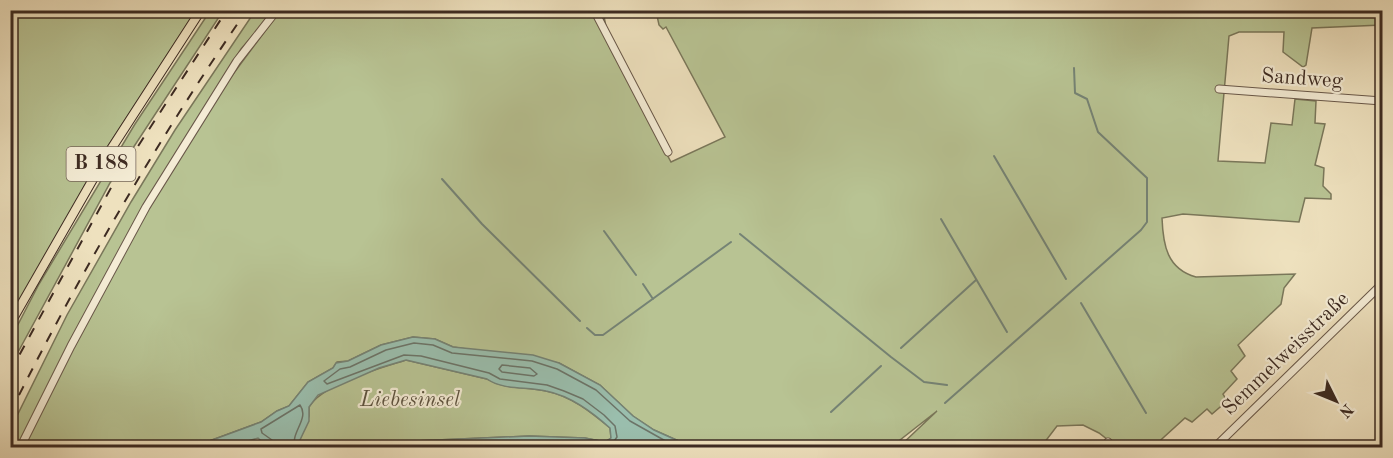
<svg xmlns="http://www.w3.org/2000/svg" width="1393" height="458" font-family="'Old Standard TT',serif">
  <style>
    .green { fill: #b8c393; stroke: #7a775a; stroke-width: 1.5 }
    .water { fill: #9abead; stroke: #758375; stroke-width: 1.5; fill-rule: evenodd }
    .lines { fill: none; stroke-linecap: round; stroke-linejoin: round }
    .shore { stroke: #6c7468; stroke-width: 1.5 }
    .stream { stroke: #758375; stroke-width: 2 }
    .minor-casing { stroke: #695849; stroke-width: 9 }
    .major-casing { stroke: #3d2b22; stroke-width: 10 }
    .minor { stroke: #f4ecd5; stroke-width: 7 }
    .major { stroke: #eee1be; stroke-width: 8 }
    .rail { stroke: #3d2b22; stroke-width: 2; stroke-dasharray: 10 10; stroke-linecap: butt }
    .labels { text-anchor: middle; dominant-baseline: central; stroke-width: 4.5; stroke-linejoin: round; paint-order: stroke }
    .shield { fill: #f4ecd5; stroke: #746558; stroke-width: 1.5 }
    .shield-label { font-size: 20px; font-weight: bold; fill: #3d2b22 }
    .street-label { font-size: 21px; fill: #3d2b22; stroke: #f4ecd5 }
    .park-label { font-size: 21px; font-style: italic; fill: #5c513e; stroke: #f4ecd5 }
  </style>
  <rect width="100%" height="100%" fill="#eee1be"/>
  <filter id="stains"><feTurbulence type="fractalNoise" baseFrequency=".00333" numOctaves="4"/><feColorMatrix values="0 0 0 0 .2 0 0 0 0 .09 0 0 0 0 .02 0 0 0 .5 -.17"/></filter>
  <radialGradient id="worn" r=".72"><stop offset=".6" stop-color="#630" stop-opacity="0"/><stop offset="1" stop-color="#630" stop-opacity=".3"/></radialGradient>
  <!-- green -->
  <path class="green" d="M10,11H196L101,157L11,317Z
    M210,11H223L110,183L11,365V338L39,284L135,124Z
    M255,11H274L241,49L187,136L280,11H603L610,48L671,162L725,137L666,27L663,29L659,25L656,11H1382V25L1312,28L1306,65L1303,67L1283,52L1284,32H1239L1229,36L1218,161L1265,163L1271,123L1292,125L1295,99L1316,101L1315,123L1325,124L1315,165L1324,168L1323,186L1331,194V199L1305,198L1299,222L1183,214L1162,218C1163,245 1167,269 1196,277L1295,274L1284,288L1281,304L1238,345L1245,356L1231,371L1237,379L1223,394L1227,401L1212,414L1207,409L1192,422L1185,418L1153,447H1117L1099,433L1083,425L1057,426L1041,447H899L937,411L891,447H692L654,430L633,416L600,385L559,363L453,347L435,339L413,337L381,345L348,361L337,362L333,368L308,382L289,406L277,411L261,422L193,447H11L10,430L67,315L131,202L175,130Z
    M406,360L487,379C506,390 526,386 546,391C571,396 591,412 610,428L611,438L605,442L585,438L529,436L301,446L299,442L309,416V407C322,384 381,368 406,360Z"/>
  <!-- water -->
  <path class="water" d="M413,337L435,339L453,347L533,355L559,363L600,385L633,416L654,430L692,447L269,448L258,438L229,447H193L261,422L277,411L289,406L308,382L333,368L336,363L348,361L381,345ZM406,360L487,379C505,391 526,386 546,391C571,396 592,412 610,428L611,438L605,442L585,438L529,436L301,446L299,442L309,421V407L318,395L379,368Z"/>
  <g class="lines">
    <!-- shore -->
    <path class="shore" d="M502,365L530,368L537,374L534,376L502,372L499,369Z
      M274,448L272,440L262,433L261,429L300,405C310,419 290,432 295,448
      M364,448L529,442L584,444L598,448
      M609,448L617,437L615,426L604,415L583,399L564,391L547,385L500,379L489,373L421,356L404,355L327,384L324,381L340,369L350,367L386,350L414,343L433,345L452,353L532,361L557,369L596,390L630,421L678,448"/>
    <!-- stream -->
    <path class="stream" d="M994,156L1066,279
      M442,179L482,224L580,321
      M941,219L1007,332
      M604,231L636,275
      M740,234L891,357L924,382L947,385
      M643,284L653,299
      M1081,303L1146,413
      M587,328L595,335H603L731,242
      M901,348L976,280
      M945,403L1141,230L1147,222V178L1098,132L1087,99L1075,93L1074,68
      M831,412L881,366"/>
    <defs>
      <path id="minor" d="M594,10L668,152
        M1219,89L1382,101
        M1108,442L1114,448
        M20,448L71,346L146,207L237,61L277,10
        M1214,448L1382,284"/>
      <path id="major" d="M10,324L104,160L201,10"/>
    </defs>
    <!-- minor casing -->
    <use href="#minor" class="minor-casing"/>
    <!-- major casing -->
    <use href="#major" class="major-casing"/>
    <!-- minor -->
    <use href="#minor" class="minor"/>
    <!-- major -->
    <use href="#major" class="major"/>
    <!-- rail -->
    <path class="rail" d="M10,372L112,186L227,10
      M10,413C80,273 158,139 247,10"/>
  </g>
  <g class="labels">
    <!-- shield labels -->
    <rect class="shield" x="66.5" y="147" width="69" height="34" rx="4.5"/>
    <g class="shield-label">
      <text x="101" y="164">B 188</text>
    </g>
    <!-- street labels -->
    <g class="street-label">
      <text transform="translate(1302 79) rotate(4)">Sandweg</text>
      <text transform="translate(1286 354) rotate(-44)">Semmelweisstraße</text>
    </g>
    <!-- park labels -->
    <g class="park-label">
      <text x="410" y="400">Liebesinsel</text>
    </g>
  </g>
  <!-- margin -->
  <rect width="1393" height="458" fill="none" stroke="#eee1be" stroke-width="36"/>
  <rect x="12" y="12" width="1369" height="434" fill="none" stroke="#3d2b22" stroke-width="3"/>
  <rect x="18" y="18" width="1357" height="422" fill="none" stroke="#3d2b22" stroke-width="1.5"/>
  <!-- north arrow -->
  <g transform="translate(1336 401) rotate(133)" stroke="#f4ecd5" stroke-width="4.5" paint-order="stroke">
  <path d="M0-4.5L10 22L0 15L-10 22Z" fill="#3d2b22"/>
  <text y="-9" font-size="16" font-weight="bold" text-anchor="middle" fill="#3d2b22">N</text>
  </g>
  <rect width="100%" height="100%" filter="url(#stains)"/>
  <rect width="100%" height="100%" fill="url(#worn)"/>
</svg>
